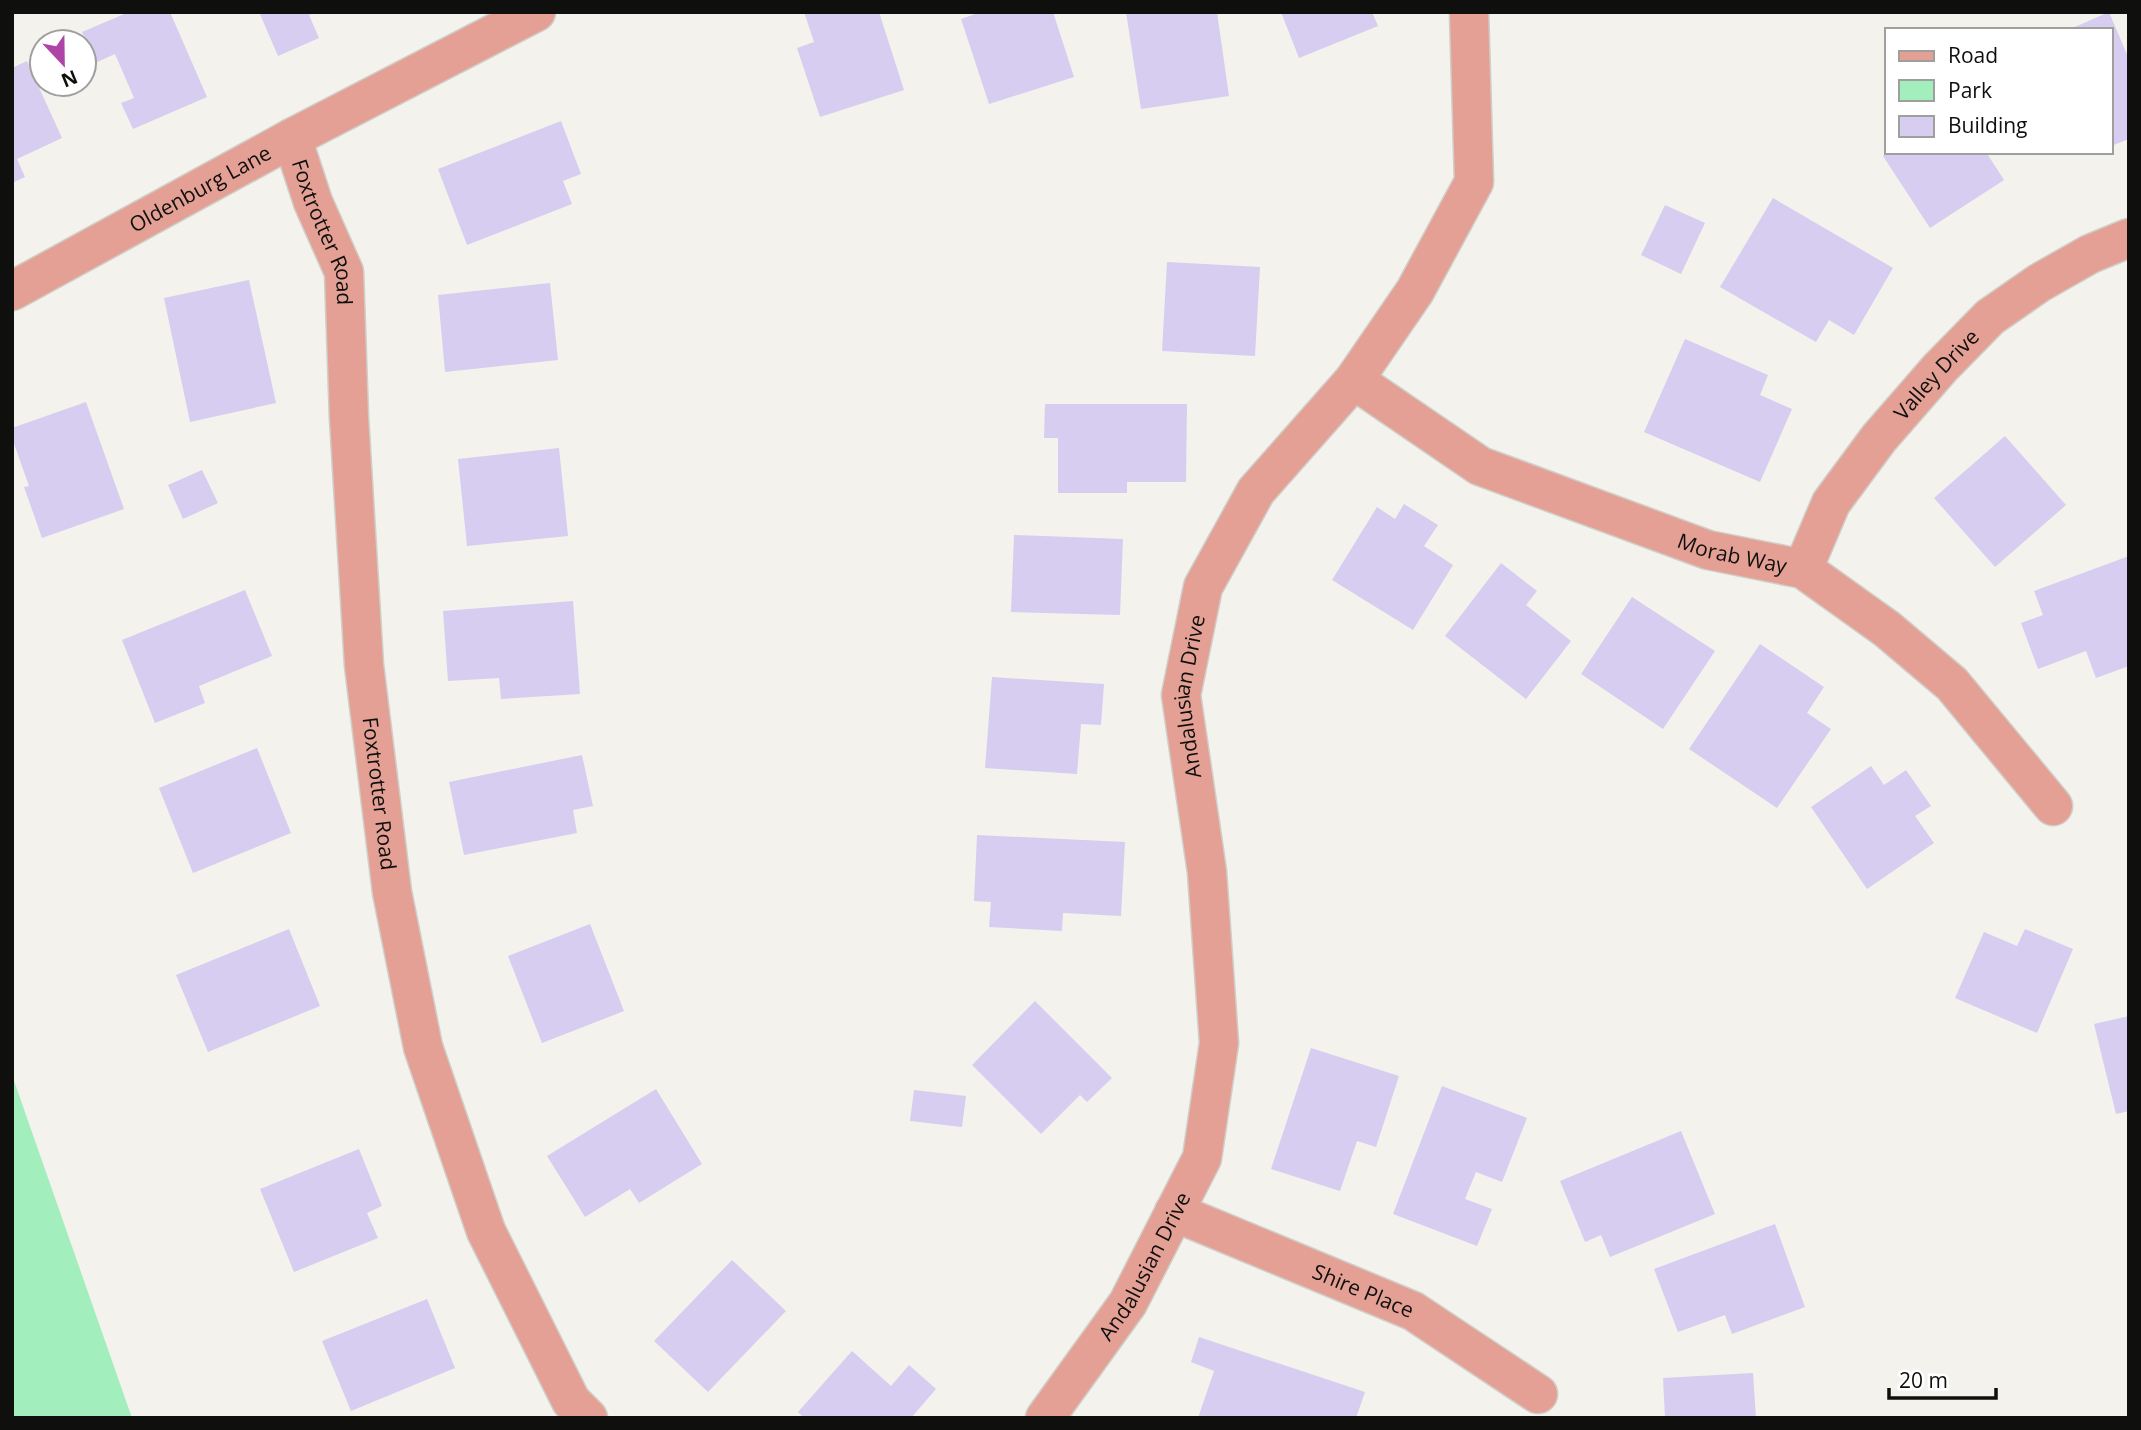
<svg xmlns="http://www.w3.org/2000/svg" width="2141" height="1430" font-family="'Open Sans',sans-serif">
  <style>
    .green { fill: #a2eebd }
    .building { fill: #d7cdf1 }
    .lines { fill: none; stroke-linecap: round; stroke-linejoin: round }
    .street-casing { stroke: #cfcec8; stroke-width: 41 }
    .street { stroke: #e5a095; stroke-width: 38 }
    .labels { text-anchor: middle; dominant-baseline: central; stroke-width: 7; stroke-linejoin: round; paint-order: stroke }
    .street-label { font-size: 21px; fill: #0f0f0d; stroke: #fff }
  </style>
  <rect width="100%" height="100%" fill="#f3f2ec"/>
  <!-- green -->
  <path class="green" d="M12,1075L132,1418H12Z"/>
  <!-- building -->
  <path class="building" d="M129,12H170L207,97L133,129L121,103L134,98L115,54L95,63L82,32Z
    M259,12H316L309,15L319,38L278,56Z
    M804,12H879L904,90L820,117L797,48L814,42Z
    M981,12H1053L1074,77L989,104L961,19Z
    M1126,12H1217L1229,96L1141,109Z
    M1281,12H1372L1378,26L1299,58Z
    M2109,12L2129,59V139L2111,146V30H2068Z
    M27,61L62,138L17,159L25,177L12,183V68Z
    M561,121L581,174L563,181L572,204L467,245L438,169Z
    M1888,152H1986L2004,180L1930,228L1883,156Z
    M1773,198L1893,268L1854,335L1829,320L1816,342L1720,287Z
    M1665,205L1705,223L1681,274L1641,255Z
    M1167,262L1260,267L1255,356L1162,351Z
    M249,280L276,403L190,422L164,298Z
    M550,283L558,360L445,372L438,295Z
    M1685,339L1768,375L1760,395L1792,409L1760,482L1644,432Z
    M86,402L124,509L42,538L24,487L29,486L12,438V428Z
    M1045,404H1187L1186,482H1127V493H1058V438H1044Z
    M2005,436L2066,505L1995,567L1934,498Z
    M559,448L568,536L467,546L458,459Z
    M202,470L218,503L183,519L168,485Z
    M1404,504L1438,525L1424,546L1453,565L1413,630L1332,580L1377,507L1395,519Z
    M1014,535L1123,539L1120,615L1011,612Z
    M2129,556V666L2096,678L2086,651L2038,669L2021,623L2043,615L2034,591Z
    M1501,563L1537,591L1526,605L1571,641L1526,699L1445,636Z
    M245,590L272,656L199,686L205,703L155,723L122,640Z
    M1632,597L1715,651L1663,729L1581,674Z
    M573,601L580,694L501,699L499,678L448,681L443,611Z
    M1760,644L1824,687L1807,713L1831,729L1777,808L1689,749Z
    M992,677L1104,684L1101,725L1081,724L1077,774L985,768Z
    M257,748L291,833L193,873L159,788Z
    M582,755L593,806L573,810L577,833L464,855L449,782Z
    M1871,766L1884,785L1906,770L1931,806L1915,816L1934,843L1867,889L1811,807Z
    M977,835L1125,842L1121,916L1063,913L1062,931L989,927L991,902L974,901Z
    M590,924L624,1011L542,1043L508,956Z
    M289,929L320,1006L208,1052L176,975Z
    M2025,929L2073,949L2037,1033L1955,998L1984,932L2017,946Z
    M1035,1001L1112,1078L1087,1102L1080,1095L1041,1134L972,1065Z
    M2129,1016V1111L2116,1114L2094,1024Z
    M1311,1048L1399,1076L1376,1147L1357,1141L1340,1191L1271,1169Z
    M1442,1086L1527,1118L1502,1182L1476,1172L1465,1199L1492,1209L1477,1246L1393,1214Z
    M656,1089L702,1164L639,1203L630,1189L585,1217L547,1156Z
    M914,1090L966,1096L962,1127L910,1121Z
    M1681,1131L1715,1214L1610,1257L1601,1235L1585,1242L1560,1181Z
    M359,1149L382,1206L367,1213L378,1238L294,1272L260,1189Z
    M1775,1224L1805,1307L1732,1334L1725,1315L1678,1332L1654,1269Z
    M732,1260L786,1311L708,1392L654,1341Z
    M427,1299L455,1368L351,1411L322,1341Z
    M1199,1337L1365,1392L1356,1418H1198L1214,1371L1191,1362Z
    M852,1351L891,1386L909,1365L936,1389L911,1418H804L798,1412Z
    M1753,1373L1756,1418H1665L1663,1378Z"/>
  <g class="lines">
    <defs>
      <g id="street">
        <path id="s1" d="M292,138L313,202L344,272L349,418L364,665L392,892L423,1047L486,1231L571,1401L588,1418"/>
        <path id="s2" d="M12,291L292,138L536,12"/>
        <path id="s3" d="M1354,380L1480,466L1708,550L1803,569L1887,629L1952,684L2053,806"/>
        <path id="s4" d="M1803,569L1831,503L1879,438L1940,368L1990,317L2039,283L2090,254L2129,238"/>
        <path id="s5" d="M1174,1212L1413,1311L1538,1394"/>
        <path id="s6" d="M1045,1418L1128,1303L1202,1158L1219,1043L1207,872L1181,695L1203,587L1256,491L1354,380L1415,291L1474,182L1469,12"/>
      </g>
    </defs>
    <!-- street casing -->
    <use href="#street" class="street-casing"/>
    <!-- street -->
    <use href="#street" class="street"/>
  </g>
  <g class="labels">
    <!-- street labels -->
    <g class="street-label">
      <text stroke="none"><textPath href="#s2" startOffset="214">Oldenburg Lane</textPath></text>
      <text stroke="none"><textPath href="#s1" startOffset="100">Foxtrotter Road</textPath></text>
      <text stroke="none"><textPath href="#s4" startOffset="238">Valley Drive</textPath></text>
      <text stroke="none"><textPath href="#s3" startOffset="420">Morab Way</textPath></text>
      <text stroke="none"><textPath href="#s6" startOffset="770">Andalusian Drive</textPath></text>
      <text stroke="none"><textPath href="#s1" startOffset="667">Foxtrotter Road</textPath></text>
      <text stroke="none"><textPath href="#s6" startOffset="182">Andalusian Drive</textPath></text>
      <text stroke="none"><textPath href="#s5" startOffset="205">Shire Place</textPath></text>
    </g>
  </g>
  <!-- border -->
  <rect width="2141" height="1430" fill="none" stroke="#0f0f0d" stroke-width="28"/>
  <!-- legend -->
  <rect x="1885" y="28" width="228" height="126" fill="#ffffff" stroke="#9f9f9e" stroke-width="2"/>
  <rect x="1899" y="51" width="35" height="10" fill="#e5a095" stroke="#9f9f9e" stroke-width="2"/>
  <text x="1948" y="63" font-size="21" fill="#0f0f0d">Road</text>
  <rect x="1899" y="80" width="35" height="21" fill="#a2eebd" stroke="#9f9f9e" stroke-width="2"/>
  <text x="1948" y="98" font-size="21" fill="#0f0f0d">Park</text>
  <rect x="1899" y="116" width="35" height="21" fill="#d7cdf1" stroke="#9f9f9e" stroke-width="2"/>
  <text x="1948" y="133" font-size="21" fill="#0f0f0d">Building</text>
  <!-- north arrow -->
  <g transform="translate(63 63) rotate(158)"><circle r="33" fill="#ffffff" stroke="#9f9f9e" stroke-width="2"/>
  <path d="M0-5L12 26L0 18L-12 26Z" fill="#ae44a5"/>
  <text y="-10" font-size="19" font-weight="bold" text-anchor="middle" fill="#0f0f0d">N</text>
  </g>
  <!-- scale -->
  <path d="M1889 1388v10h107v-10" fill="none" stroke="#0f0f0d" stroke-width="3.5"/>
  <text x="1899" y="1388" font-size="21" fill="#0f0f0d" stroke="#ffffff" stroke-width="5" paint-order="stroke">20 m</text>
</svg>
